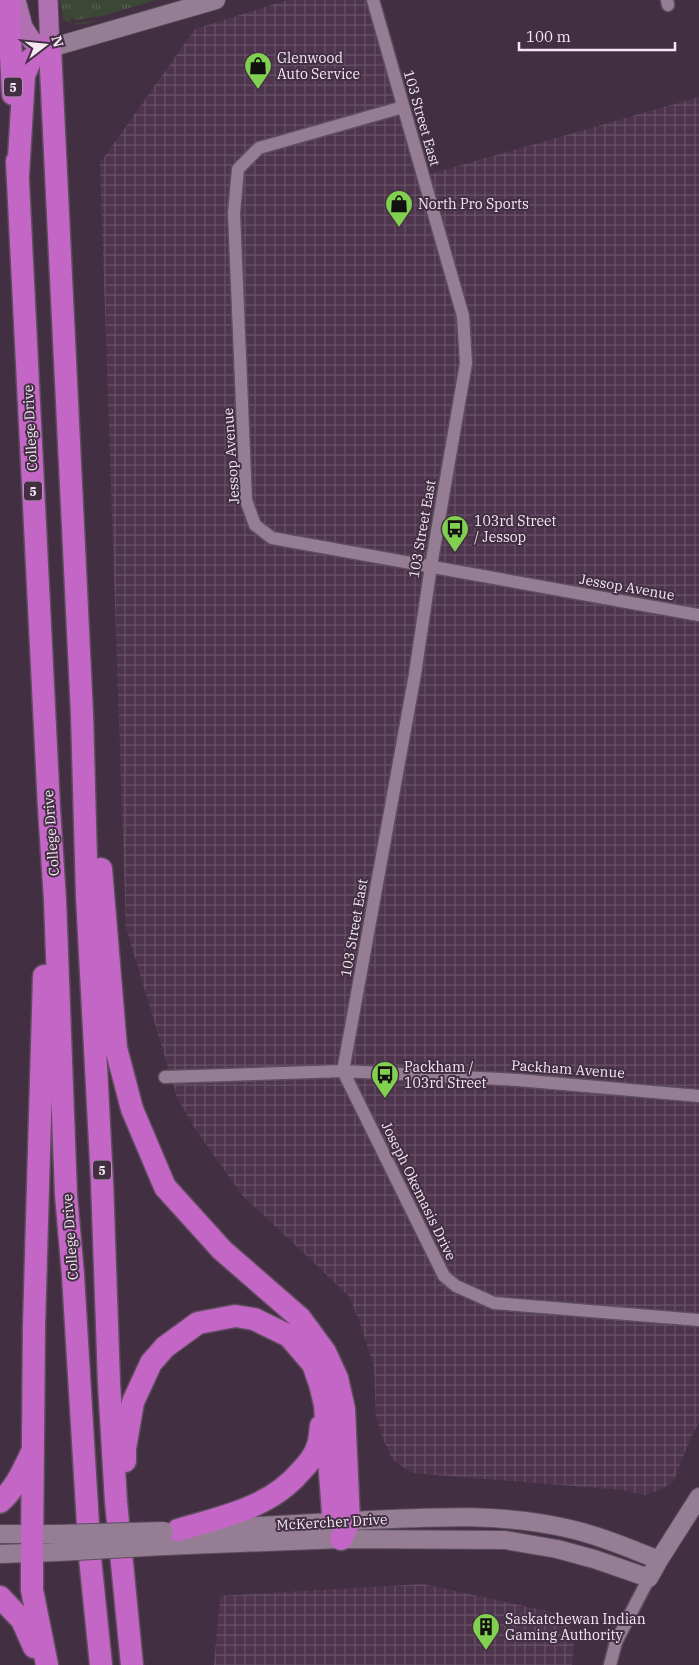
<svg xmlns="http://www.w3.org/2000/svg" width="699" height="1665" font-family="'IBM Plex Serif',serif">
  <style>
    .industrial { fill: url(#industrial-grid) }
    .grass { fill: url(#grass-tufts) }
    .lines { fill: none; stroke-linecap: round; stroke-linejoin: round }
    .street-casing { stroke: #5d4d5d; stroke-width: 15 }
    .secondary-casing { stroke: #5d4d5d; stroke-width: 20 }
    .primary-casing { stroke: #5d4d5d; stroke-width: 21 }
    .highway-casing { stroke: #5d4d5d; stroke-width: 25 }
    .street { stroke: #957e94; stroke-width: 12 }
    .secondary { stroke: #957e94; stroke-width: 18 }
    .primary { stroke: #b170b1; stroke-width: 19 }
    .highway { stroke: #c466c5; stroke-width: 22 }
    .secondary-bridge-casing { stroke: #5d4d5d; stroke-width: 20; stroke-linecap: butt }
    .secondary-bridge { stroke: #957e94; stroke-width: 18 }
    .labels { text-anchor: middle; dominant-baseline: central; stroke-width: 4; stroke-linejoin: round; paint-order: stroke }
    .shield { fill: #422f42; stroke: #bfb0bf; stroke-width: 1 }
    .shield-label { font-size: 12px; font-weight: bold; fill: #f5e8f4 }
    .poi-label { font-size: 14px; fill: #f5e8f4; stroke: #422f42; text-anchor: start }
    .street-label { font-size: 14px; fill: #f5e8f4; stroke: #422f42 }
  </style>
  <defs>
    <pattern id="industrial-grid" width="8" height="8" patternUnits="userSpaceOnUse" patternTransform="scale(1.25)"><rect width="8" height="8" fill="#4e354d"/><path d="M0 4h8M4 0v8" fill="none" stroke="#685267"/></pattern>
    <pattern id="grass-tufts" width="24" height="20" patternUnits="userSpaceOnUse" patternTransform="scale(1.25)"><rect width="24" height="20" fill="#3c4736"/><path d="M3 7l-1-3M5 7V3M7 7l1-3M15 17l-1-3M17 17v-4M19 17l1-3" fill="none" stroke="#596254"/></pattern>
  </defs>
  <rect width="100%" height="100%" fill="#422f42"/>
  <!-- industrial -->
  <path class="industrial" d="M288,0H371L423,176L699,97V1423L691,1437L673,1482L660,1490L645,1495L622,1490L412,1473L392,1459L383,1439L376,1417L374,1367L361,1326L349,1296L242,1195L194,1127L177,1097L126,928L100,163L195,29Z
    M423,1584L560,1614L569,1622L574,1642L572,1665H214L220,1596Z"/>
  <!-- grass -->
  <path class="grass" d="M60,0H156L103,16L74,20L73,18L70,19L71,24L101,20C88,23 74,29 63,19Z"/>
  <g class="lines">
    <defs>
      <path id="street" d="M373,0L463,316L466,363L431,566L415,674L343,1071L444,1276L456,1286L494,1303L699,1320
        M667,0L668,5
        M403,107L259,148L238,169L234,213L246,500L255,525L272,538L699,615
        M165,1077L343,1071L518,1080L699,1096
        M610,1665L616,1642L649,1578"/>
      <path id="secondary" d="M50,48L216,0
        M203,1529C259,1526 314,1523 370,1520C435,1517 501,1513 566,1528C598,1535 628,1548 659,1560
        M0,1534H59
        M164,1546L341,1539L505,1540L557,1549L594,1559L649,1578L659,1560L699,1497
        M0,1554L58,1552"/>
      <path id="primary" d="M16,0L23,27L32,41L50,48L48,0"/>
      <path id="highway" d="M8,0L13,94
        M17,161L49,808L55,900L66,1195L73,1275L90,1558L101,1665
        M18,175L24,75L31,59L50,48L82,714L87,896L102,1181L109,1383L116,1502L132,1665
        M101,869L116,1048L132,1109L165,1187L222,1250L300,1318L325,1352L337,1378L344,1409L349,1521L341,1539
        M44,976L34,1326L32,1552V1590L47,1665
        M125,1461V1448L133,1402L151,1363L165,1347L198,1323L235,1316L254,1319L289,1336L313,1364L320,1384L325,1405L333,1513
        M0,1502C15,1489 23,1471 31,1454
        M178,1530C222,1517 270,1508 301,1471C308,1464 315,1455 318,1445C320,1439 320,1432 321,1426
        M0,1597L22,1620L34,1647"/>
    </defs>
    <!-- street casing -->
    <use href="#street" class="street-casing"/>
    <!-- secondary casing -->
    <use href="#secondary" class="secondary-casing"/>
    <!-- primary casing -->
    <use href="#primary" class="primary-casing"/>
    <!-- highway casing -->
    <use href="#highway" class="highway-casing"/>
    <!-- street -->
    <use href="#street" class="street"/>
    <!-- secondary -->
    <use href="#secondary" class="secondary"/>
    <!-- primary -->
    <use href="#primary" class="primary"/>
    <!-- highway -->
    <use href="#highway" class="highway"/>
    <defs>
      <path id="secondary-bridge" d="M59,1534L164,1531
        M58,1552L164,1546"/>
    </defs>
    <!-- secondary-bridge casing -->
    <use href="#secondary-bridge" class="secondary-bridge-casing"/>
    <!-- secondary-bridge -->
    <use href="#secondary-bridge" class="secondary-bridge"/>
  </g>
  <!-- icons -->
  <defs>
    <symbol id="shop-pin" viewBox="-11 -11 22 30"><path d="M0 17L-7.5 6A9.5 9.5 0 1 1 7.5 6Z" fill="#81d050" stroke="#422f42"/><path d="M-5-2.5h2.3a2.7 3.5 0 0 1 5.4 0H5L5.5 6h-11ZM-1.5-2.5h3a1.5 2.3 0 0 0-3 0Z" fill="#111"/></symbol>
    <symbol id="bus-pin" viewBox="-11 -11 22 30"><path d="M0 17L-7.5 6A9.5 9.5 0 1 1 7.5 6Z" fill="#81d050" stroke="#422f42"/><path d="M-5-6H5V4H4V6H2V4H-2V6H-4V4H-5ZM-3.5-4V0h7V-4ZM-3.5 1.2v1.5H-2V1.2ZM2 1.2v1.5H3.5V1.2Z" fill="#111"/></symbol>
    <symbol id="building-pin" viewBox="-11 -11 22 30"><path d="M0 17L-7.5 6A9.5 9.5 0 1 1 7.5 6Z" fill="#81d050" stroke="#422f42"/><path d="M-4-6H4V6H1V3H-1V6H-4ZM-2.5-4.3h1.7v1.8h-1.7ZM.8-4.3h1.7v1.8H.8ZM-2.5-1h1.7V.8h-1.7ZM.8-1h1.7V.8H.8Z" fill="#111"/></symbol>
  </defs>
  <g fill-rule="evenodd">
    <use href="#shop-pin" x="242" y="50" width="32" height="43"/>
    <use href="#shop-pin" x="383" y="188" width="32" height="43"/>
    <use href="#bus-pin" x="439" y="513" width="32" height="43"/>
    <use href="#bus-pin" x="369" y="1059" width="32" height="43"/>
    <use href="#building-pin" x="470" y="1611" width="32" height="43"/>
  </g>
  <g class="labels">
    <!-- shield labels -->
    <g class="shield">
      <rect x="4" y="77.5" width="18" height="19" rx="4"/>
      <rect x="24" y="481.5" width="18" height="19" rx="4"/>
      <rect x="93" y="1160.5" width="18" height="19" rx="4"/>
    </g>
    <g class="shield-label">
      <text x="13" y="87">5</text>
      <text x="33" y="491">5</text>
      <text x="102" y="1170">5</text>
    </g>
    <!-- poi labels -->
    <g class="poi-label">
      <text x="277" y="58">Glenwood<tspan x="277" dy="16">Auto Service</tspan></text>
      <text x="418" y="204">North Pro Sports</text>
      <text x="474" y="521">103rd Street<tspan x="474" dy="16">/ Jessop</tspan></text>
      <text x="404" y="1067">Packham /<tspan x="404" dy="16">103rd Street</tspan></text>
      <text x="505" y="1619">Saskatchewan Indian<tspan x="505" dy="16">Gaming Authority</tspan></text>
    </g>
    <!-- street labels -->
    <g class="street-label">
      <text transform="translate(422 118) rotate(74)">103 Street East</text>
      <text transform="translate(30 428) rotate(-93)">College Drive</text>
      <text transform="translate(231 456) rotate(-94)">Jessop Avenue</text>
      <text transform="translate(422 529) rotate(-80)">103 Street East</text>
      <text transform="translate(627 587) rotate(10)">Jessop Avenue</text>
      <text transform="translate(51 833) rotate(-94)">College Drive</text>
      <text transform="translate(354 928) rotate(-80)">103 Street East</text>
      <text transform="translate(568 1069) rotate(4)">Packham Avenue</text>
      <text transform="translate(419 1191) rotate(64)">Joseph Okemasis Drive</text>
      <text transform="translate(70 1237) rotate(-94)">College Drive</text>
      <text transform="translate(332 1522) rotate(-3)">McKercher Drive</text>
    </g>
  </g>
  <!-- north arrow -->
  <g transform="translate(45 45) rotate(74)" stroke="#422f42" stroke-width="4" paint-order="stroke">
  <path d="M0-4L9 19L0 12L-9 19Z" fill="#f5e8f4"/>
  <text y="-8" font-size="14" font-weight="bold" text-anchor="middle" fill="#f5e8f4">N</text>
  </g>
  <!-- scale -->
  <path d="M519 42v8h156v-8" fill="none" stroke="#f5e8f4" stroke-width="2.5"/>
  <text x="526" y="42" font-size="15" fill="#f5e8f4" stroke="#422f42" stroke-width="4" paint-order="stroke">100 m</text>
</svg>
